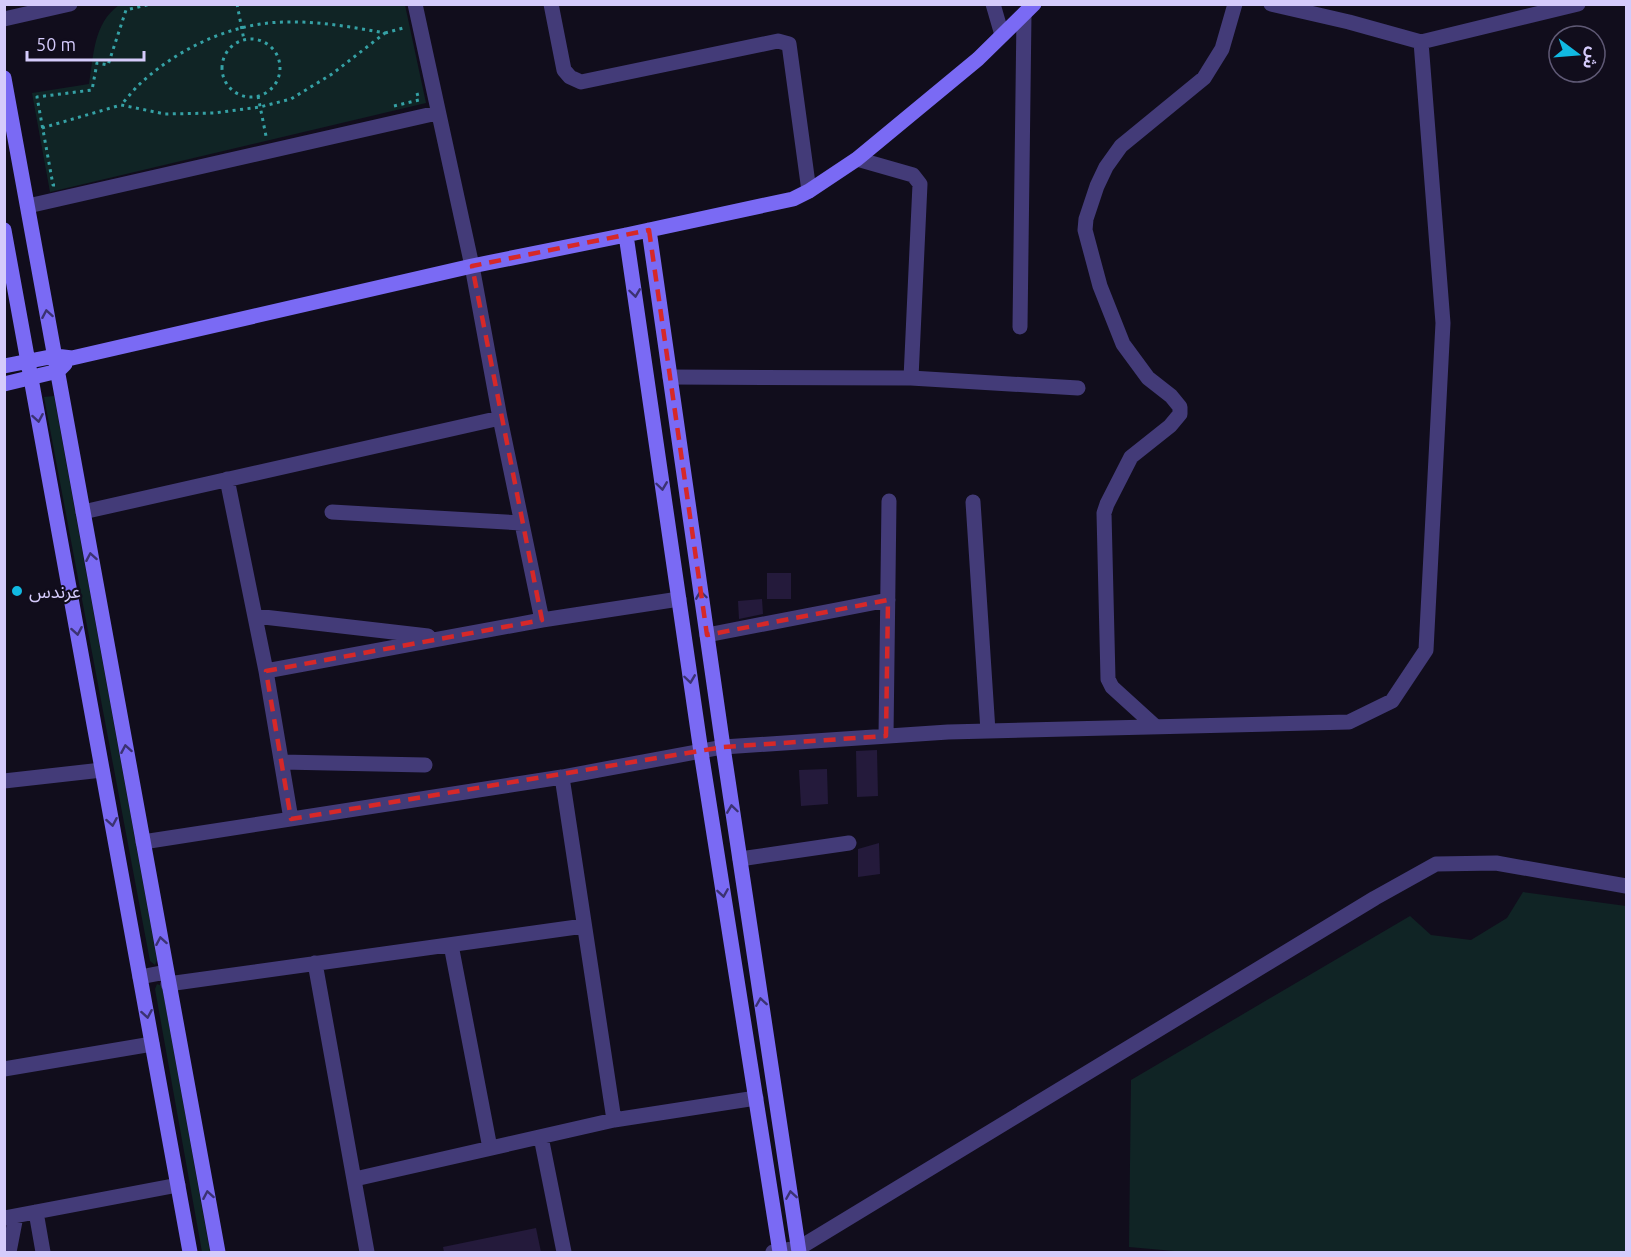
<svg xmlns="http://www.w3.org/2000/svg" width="1631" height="1257" font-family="Ubuntu,'Noto Sans Arabic',sans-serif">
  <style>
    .green { fill: #102425 }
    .building { fill: #241a3b }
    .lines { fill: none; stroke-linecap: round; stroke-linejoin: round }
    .path { stroke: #35a1a5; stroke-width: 3; stroke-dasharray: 3 4.5; stroke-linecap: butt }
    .street { stroke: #433b78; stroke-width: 15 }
    .secondary { stroke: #7a6af4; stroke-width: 15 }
    .oneway { stroke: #3b3272 }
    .marked { fill: none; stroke: #d62828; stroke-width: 4.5; stroke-dasharray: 12 8; stroke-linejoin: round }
    .poi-dot { fill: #11b9e2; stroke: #110d1c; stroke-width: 2 }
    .labels { text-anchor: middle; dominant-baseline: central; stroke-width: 4.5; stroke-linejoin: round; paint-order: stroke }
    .poi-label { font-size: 18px; fill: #d5cbfb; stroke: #110d1c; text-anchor: start }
  </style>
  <rect width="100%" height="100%" fill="#110d1c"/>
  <!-- green -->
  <path class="green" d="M405,5L426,103L50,192L32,93L89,84C94,55 93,24 119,5Z
    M54,396L157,960L155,965L150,961L44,397Z
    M1523,892L1626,906V1252H1185L1129,1247L1131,1080L1410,916L1431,935L1471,940L1507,918Z
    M157,984L162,986L210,1252H202L155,989Z"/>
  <!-- building -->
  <path class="building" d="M767,573H791V599H767Z
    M762,599L763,614L739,619L738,601Z
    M877,750L878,796L857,797L856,751Z
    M827,769L828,804L801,806L799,770Z
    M879,843L880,874L858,877V849Z
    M536,1228L541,1252H444L443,1247Z"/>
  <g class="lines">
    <!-- path -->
    <path class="path" d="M237,4L244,40
      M385,33L403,28
      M222 68a29 29 0 1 1 58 0a29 29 0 1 1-58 0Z
      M258,96L266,136
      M394,106L419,100L417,93
      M42,128L121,105L165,114L214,113L260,107L291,99L332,74L385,33C352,27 318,21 284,22C233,23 181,47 143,81C135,88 128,97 121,105
      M55,185H53L37,97L92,90L97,63L108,65L126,10L151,4"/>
    <!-- street -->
    <path class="street" d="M415,4L472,266L500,418L542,620
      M551,4L564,70L570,77L581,82L778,41L789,44L809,191
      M993,4L1002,35
      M1271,4L1349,22L1421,42L1578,4
      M4,19L70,4
      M857,159L913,175L920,184L911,378
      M28,206L437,113
      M1020,327L1024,14
      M670,377L911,378L1078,388
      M227,479L266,671L291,819
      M973,502L988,731
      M83,512L500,418
      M332,512L522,523
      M255,616L428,636
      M707,635L888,600
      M266,671L542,620L679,599
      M1156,727L1112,687L1108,679L1104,513L1107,504L1131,457L1170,426L1180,414V407L1171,396L1148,378L1123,344L1100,286L1085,230L1086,219L1097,186L1106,167L1121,146L1204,78L1222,49L1235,4
      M886,736L889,501
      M282,762L425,765
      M562,777L614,1120
      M4,781L102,770
      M143,842L562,777L723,747L948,732L1349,722L1392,701L1426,650L1443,323L1421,42
      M740,859L849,843
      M451,945L490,1148
      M315,963L367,1252
      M140,977L166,972
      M168,984L584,926
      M4,1069L152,1044
      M541,1137L564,1252
      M355,1179L614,1120L756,1098
      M36,1212L43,1252
      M4,1218L178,1185
      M9,1252L16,1216
      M773,1252L799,1248L1375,898L1436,864L1496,863L1626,886"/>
    <!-- secondary -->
    <path class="secondary" d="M4,78L218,1252
      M4,230L190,1252
      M649,230L723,747L799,1252
      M626,235L701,752L780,1252
      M4,366L55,356L72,358L472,266L626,235L793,199L809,191L857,159L978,59L1034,4
      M4,384L58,371L65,364"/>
  </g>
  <!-- one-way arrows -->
  <defs><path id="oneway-chevron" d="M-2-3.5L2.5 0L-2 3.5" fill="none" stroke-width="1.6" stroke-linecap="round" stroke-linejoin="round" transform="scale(1.5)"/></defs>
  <g class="oneway">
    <use href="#oneway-chevron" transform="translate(635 293) rotate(82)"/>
    <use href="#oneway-chevron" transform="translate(47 314) rotate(-100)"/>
    <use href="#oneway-chevron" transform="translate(38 418) rotate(80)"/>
    <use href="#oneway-chevron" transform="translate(662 486) rotate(82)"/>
    <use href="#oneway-chevron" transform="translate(91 557) rotate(-100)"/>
    <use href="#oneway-chevron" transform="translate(701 595) rotate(-98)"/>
    <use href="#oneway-chevron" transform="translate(77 631) rotate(80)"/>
    <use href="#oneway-chevron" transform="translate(690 679) rotate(82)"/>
    <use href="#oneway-chevron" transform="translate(126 749) rotate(-100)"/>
    <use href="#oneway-chevron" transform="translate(732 809) rotate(-98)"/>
    <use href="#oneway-chevron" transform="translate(112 822) rotate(80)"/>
    <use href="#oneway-chevron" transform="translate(723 893) rotate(81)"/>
    <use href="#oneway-chevron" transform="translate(161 941) rotate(-100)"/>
    <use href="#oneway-chevron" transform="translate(761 1002) rotate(-99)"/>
    <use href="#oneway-chevron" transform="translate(147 1014) rotate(80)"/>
    <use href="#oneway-chevron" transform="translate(208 1195) rotate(-100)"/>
    <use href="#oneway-chevron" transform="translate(791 1195) rotate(-99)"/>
  </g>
  <!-- marked area -->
  <path class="marked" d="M649,230L707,635L888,600L886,736L723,747L291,819L266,671L542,620L472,266Z"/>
  <!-- markers -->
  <circle class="poi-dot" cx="17" cy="591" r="6"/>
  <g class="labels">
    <!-- poi labels -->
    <g class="poi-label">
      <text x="29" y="591">عرندس</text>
    </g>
  </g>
  <!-- border -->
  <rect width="1631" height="1257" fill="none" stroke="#d5cbfb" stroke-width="12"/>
  <!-- north arrow -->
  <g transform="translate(1577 54) rotate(106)"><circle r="28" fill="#110d1c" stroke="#5f5975" stroke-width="1.5"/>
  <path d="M0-4.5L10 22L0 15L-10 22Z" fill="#11b9e2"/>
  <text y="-9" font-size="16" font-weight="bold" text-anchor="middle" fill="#d5cbfb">ش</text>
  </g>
  <!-- scale -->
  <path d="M27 51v9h117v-9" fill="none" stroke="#d5cbfb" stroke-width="3"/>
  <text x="36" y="51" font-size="18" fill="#d5cbfb" stroke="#110d1c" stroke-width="4.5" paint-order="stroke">50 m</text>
</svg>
